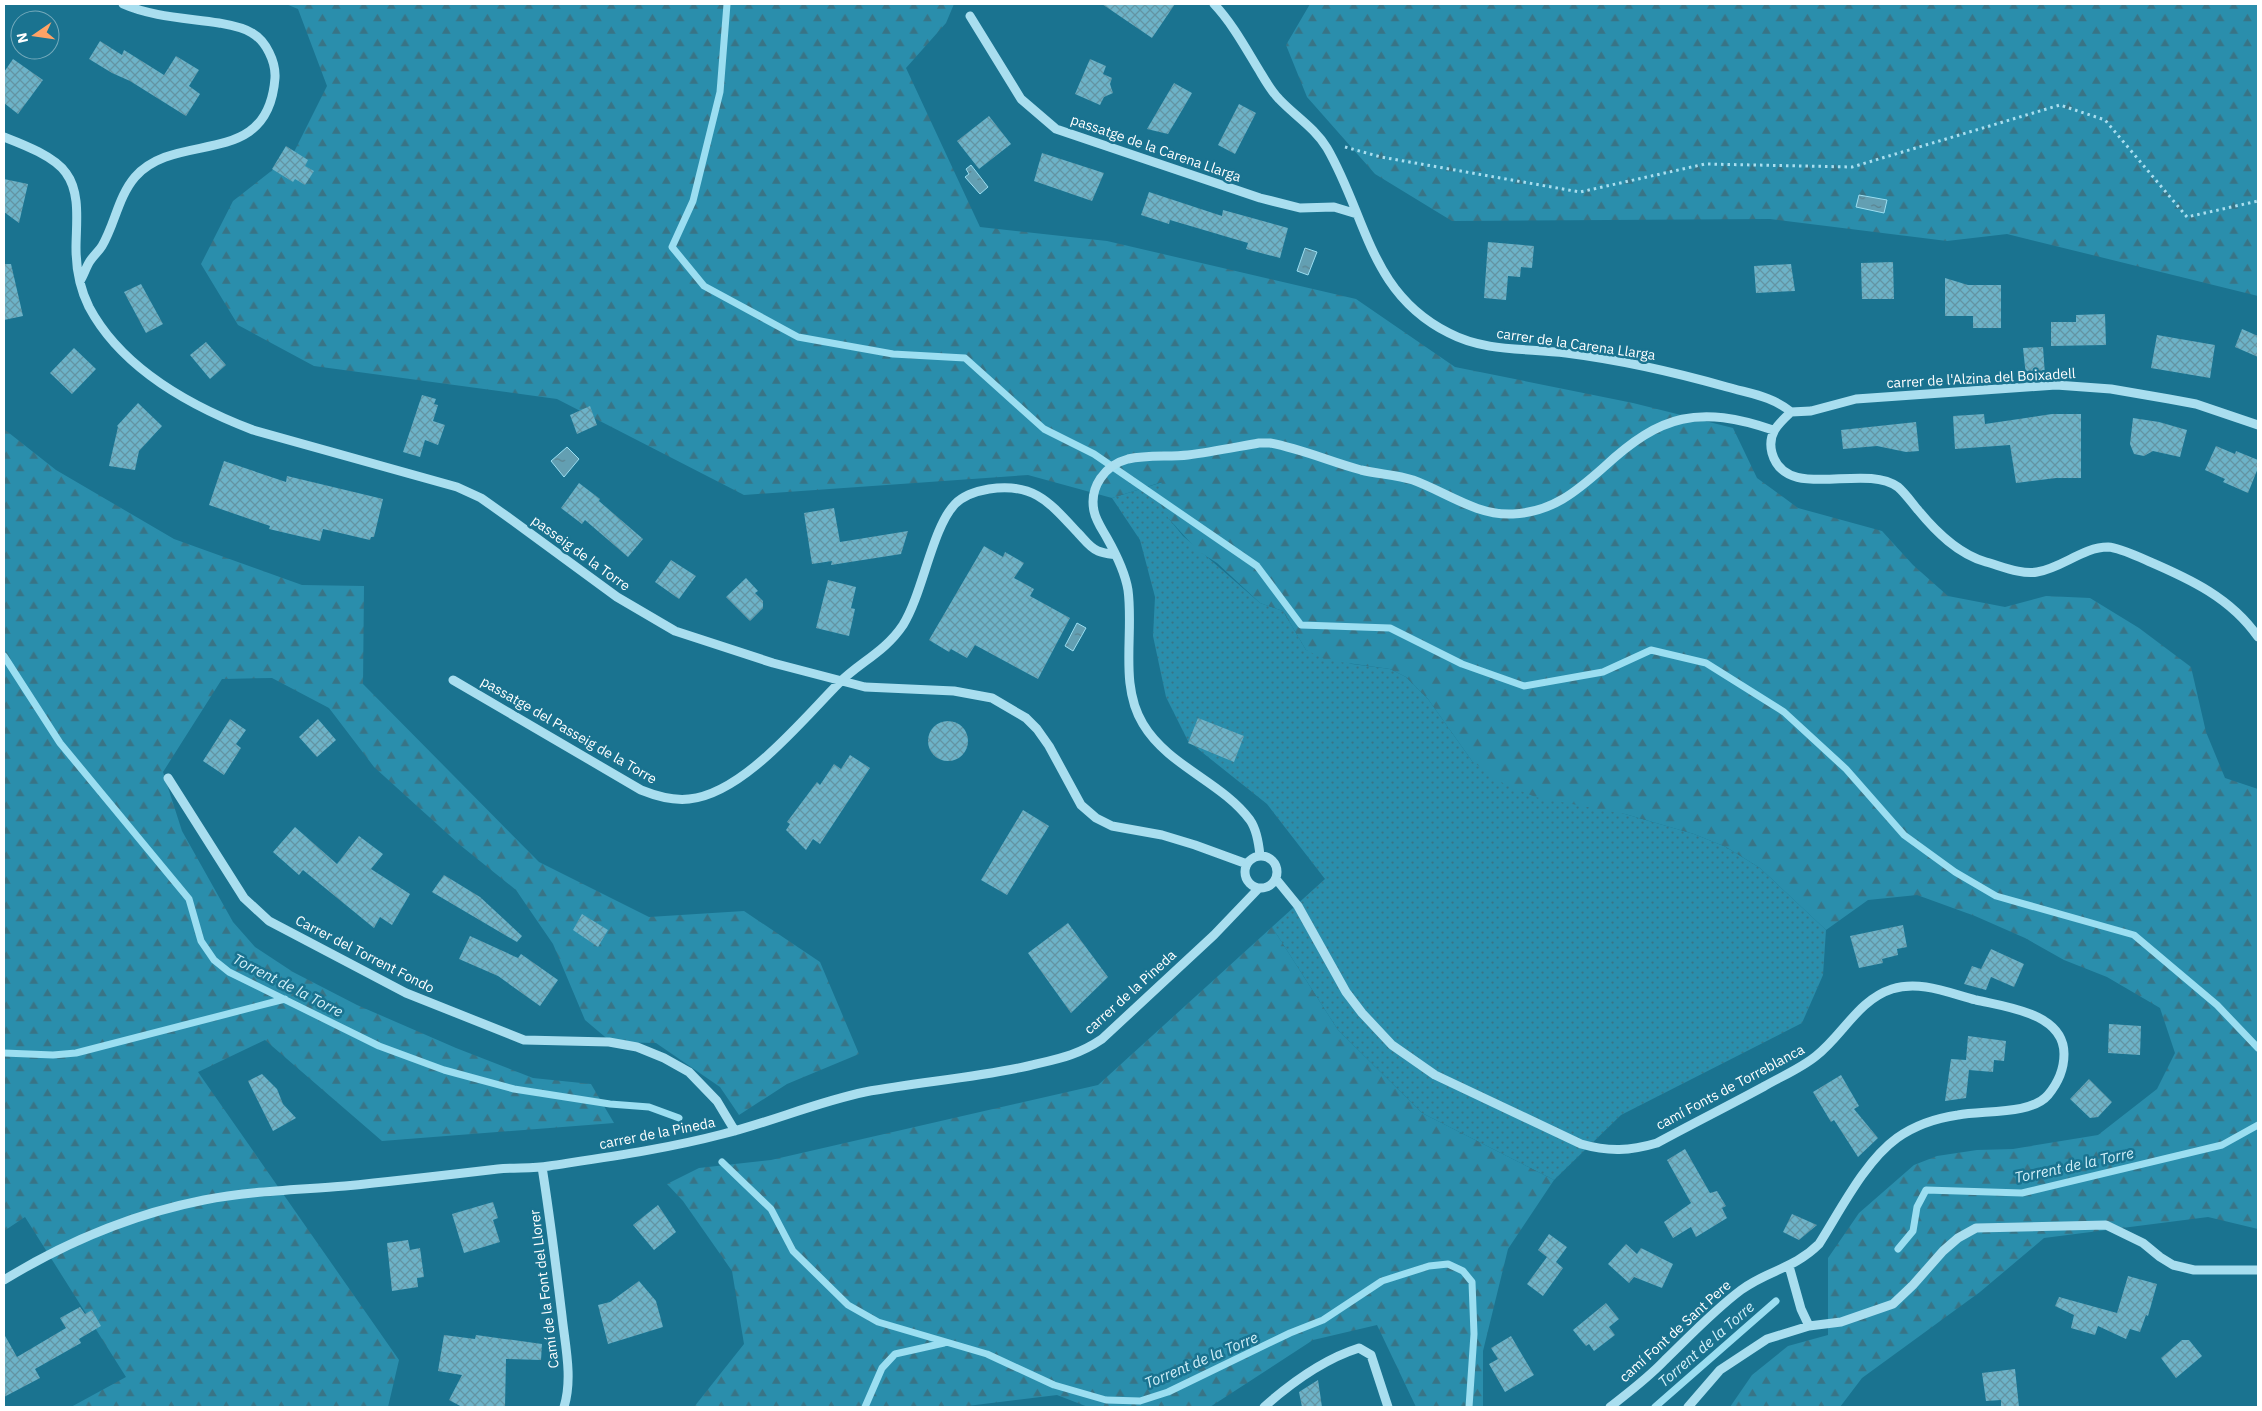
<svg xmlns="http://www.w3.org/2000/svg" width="2262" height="1411" font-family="'IBM Plex Sans',sans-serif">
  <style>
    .grass { fill: url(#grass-dots) }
    .forest { fill: url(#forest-firs) }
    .water { fill: url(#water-ripples); stroke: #9bdef1 }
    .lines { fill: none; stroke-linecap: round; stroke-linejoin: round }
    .stream { stroke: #9bdef1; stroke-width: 7 }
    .building { fill: url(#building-cross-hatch) }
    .path { stroke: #a9deef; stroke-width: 3; stroke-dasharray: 2.5 4; stroke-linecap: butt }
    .minor { stroke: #a9deef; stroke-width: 9 }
    .labels { text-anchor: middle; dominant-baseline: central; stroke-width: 5; stroke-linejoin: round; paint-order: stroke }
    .street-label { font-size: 14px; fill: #fff; stroke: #1a7390 }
    .water-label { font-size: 15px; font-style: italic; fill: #d3f1fa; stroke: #1a7390 }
  </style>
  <defs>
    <pattern id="grass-dots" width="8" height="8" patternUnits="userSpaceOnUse" patternTransform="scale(1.25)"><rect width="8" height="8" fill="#2a8eac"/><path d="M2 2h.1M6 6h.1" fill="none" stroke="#387486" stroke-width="1.8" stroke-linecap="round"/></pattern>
    <pattern id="forest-firs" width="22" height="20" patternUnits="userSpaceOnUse" patternTransform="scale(1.25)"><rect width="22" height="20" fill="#2a8eac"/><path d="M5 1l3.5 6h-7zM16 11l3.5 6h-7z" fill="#387486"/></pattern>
    <pattern id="water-ripples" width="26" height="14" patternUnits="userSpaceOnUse" patternTransform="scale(1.25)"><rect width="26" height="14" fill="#639fb2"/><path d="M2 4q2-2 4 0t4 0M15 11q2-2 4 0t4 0" fill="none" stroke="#5b828e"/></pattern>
    <pattern id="building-cross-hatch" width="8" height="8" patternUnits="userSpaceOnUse" patternTransform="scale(1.25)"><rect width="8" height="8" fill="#6db3c8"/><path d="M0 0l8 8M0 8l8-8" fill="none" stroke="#6394a3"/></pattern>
  </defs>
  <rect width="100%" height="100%" fill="#1a7390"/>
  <!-- grass -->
  <path class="grass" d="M1163,482L1169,519L1183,536L1260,603L1283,611L1306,650L1352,664L1390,669L1406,677L1428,699L1472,761L1625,814L1694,834L1726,847L1760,868L1826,930L1823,975L1802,1023L1621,1115L1554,1180L1422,1113L1338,1030L1272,927L1325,879L1267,804L1188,741L1166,697L1153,636L1155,597L1140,540L1112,498Z"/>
  <!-- forest -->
  <path class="forest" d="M286,4H954L946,23L906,68L980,227L1107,241L1356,299L1455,367L1633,403L1733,428L1757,478L1798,508L1882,531L1913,565L1948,596L2005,607L2046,596L2090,598L2139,628L2191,667L2206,732L2225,778L2258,789V1229L2208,1217L2044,1238L1980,1292L1862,1378L1840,1407H1730L1752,1375L1788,1346L1828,1335V1258L1859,1213L1914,1165L1937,1156L1977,1150L2013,1149L2098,1135L2157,1089L2175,1053L2160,1008L2107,977L2064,960L2025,938L1975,916L1917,895L1868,900L1826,930L1760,868L1726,847L1694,834L1625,814L1535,797L1501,782L1472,761L1428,699L1406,677L1390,669L1326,660L1306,650L1283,611L1260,603L1217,563L1198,551L1169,519L1158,500L1162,482L1112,498L1028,475L744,495L557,399L314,366L238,325L201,264L233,201L293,154L327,86L298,9Z
    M1310,4H2258V296L2007,234L1947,241L1770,219L1452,221L1375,174L1307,97L1286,45Z
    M4,429L56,470L174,539L302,585L364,586L363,684L539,862L649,917L744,911L820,962L859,1054L787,1084L739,1115L720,1087L656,1043L611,1042L585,1020L553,944L516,890L460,845L374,767L329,708L272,678L222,679L163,772L182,831L233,922L255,947L293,972L357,1005L456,1048L533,1078L591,1084L614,1123L382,1141L265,1040L198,1072L399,1360L388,1407H71L126,1377L25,1217L4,1231Z
    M1272,927L1338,1030L1422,1113L1554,1180L1508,1249L1483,1351V1407H1416L1377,1325L1313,1340L1210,1407H1088L1057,1395L959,1407H694L744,1344L732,1271L683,1201L667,1184L699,1168L771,1160L1098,1085Z"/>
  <!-- water -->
  <path class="water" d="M971,165L988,187L980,194L965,177L969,174L966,169Z
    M1859,195L1887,200L1884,213L1856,207Z
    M1305,248L1317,252L1308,275L1297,271Z
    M567,447L579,459L564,477L551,461Z
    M1077,623L1086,628L1073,651L1065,646Z"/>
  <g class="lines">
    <!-- stream -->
    <path class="stream" d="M727,4L720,92L693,201L672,247L704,286L798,337L893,354L965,358L1044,429L1094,454L1257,566L1301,625L1390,628L1462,664L1524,686L1603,672L1651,650L1706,663L1784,712L1846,769L1904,835L1955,872L1996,896L2134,935L2217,1005L2258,1048
      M4,656L60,743L189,899L201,941L214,960L229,972L379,1046L444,1070L514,1089L610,1104L649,1107L679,1118
      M4,1053L53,1055L76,1053L285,999
      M722,1162L771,1209L793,1251L848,1305L878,1322L987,1354L1054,1385L1106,1400L1140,1401L1168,1392L1290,1333L1323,1320L1382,1281L1429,1266L1448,1264L1463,1271L1472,1282L1474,1334L1469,1407
      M1898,1249L1913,1231L1917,1207L1926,1190L2022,1193L2222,1145L2258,1125
      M865,1407L882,1368L895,1354L944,1343
      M1655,1407L1776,1301"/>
  </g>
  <!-- building -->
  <path class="building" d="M1102,4H1175L1152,38Z
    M100,41L122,55L124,50L164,75L176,56L199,70L189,86L200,94L186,116L130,81L112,73L89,59Z
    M13,59L43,80L18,114L4,103V72Z
    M1090,59L1106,66L1103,74L1112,78L1110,84L1113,93L1104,97L1100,105L1075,94Z
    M1174,83L1192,93L1184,107L1168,134L1147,129Z
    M1239,104L1256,113L1235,154L1218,145Z
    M989,116L1011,144L979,169L957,141Z
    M286,146L308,160L305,166L314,171L305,185L295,179L293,182L272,169Z
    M1042,153L1104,173L1092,201L1034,181Z
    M4,179L28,184L19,223L4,212Z
    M1149,192L1222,216L1223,210L1288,228L1280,258L1246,249L1248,243L1170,220L1169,224L1141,215Z
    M1488,242L1534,246L1532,268L1521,267L1520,277L1508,276L1506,300L1484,298Z
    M1893,262L1894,299H1862L1861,263Z
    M4,264H11L23,316L4,320Z
    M1791,264L1795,291L1756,293L1754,266Z
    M1945,278L1968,285H2001V328H1973V316H1945Z
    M141,284L163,324L146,333L124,292Z
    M2105,314L2106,345L2051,346V322H2076V315Z
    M2242,329L2258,336V357L2235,347Z
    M2157,335L2215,345L2210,378L2151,368Z
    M206,342L226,365L210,379L190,355Z
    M2043,347L2045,375L2026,376L2023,348Z
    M74,348L96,369L72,394L50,373Z
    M422,395L436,399L434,404L438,405L433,421L445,425L438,445L425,440L420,457L403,452Z
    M138,403L162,426L139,451L135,470L109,466L118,427L117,426Z
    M590,406L597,425L577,434L570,415Z
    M1984,414L1985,424L2052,414H2081V478H2056L2016,483L2010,445L1955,449L1953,416Z
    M2133,418L2159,422L2187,430L2180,457L2153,451L2144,456L2134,454L2130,444Z
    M1916,422L1919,451L1906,452L1877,446L1843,449L1841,430Z
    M2216,446L2235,454L2236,451L2258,460V468L2248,493L2223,482L2225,479L2205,470Z
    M224,461L286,482L287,476L383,499L374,537H371L370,540L323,529L320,541L269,529L270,526L209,505Z
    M579,483L600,499L599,501L643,539L628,557L585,520L582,524L561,508Z
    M834,508L840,542L908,531L901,554L831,565L832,561L812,564L804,513Z
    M984,546L1003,557L1005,552L1024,563L1014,578L1034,589L1030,596L1070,618L1038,679L975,645L967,658L951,649L949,652L929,640Z
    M671,560L696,576L679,599L655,582Z
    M746,578L758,591L755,593L763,601V608L750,621L726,597Z
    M828,580L856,587L851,608L855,609L849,636L816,628Z
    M1198,718L1244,736L1234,762L1188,743Z
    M230,719L246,730L236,744L241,748L224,775L203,761Z
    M318,719L336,740L317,757L299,737Z
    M928 741a20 20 0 1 1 40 0a20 20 0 1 1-40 0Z
    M850,755L870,768L820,844L813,839L806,850L786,830L790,824L787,822L817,782L820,785L834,764L841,769Z
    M1023,810L1049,826L1007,895L981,880Z
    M295,827L337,864L359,836L383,854L371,869L410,894L392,925L380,917L374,928L303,870L299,875L273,852Z
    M444,875L480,897L522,936L517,942L432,892Z
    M582,914L608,930L598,947L573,930Z
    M1068,923L1108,977L1071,1013L1028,953Z
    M1903,925L1907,947L1897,949L1898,955L1882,959L1883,963L1859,968L1850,936Z
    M470,936L518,958L521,954L558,980L540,1006L498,976L459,959Z
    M1991,949L2024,964L2014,987L1991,977L1986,990L1964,984L1972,966L1981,969Z
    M2109,1024L2141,1026L2140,1055L2108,1053Z
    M1968,1036L2006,1041L2004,1061L1994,1060L1993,1072L1969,1070L1966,1098L1945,1101L1951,1059L1966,1060Z
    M262,1074L277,1089L283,1104L296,1118L273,1131L248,1081Z
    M1841,1075L1859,1106L1854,1109L1878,1138L1858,1157L1834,1120L1831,1122L1813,1092Z
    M2089,1079L2112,1102L2098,1117L2090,1118L2070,1099Z
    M1685,1149L1710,1193L1717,1191L1726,1206L1722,1208L1727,1218L1696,1237L1691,1227L1673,1238L1664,1222L1691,1203L1667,1160Z
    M493,1202L498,1218L493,1220L500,1242L464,1253L452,1214Z
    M658,1205L676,1232L654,1250L633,1225Z
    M1792,1214L1817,1225L1799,1240L1783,1232Z
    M1549,1234L1567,1247L1556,1262L1563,1268L1543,1296L1527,1284L1547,1257L1538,1250Z
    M408,1240L410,1250L420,1248L424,1277L417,1278L418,1287L392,1291L387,1243Z
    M1626,1244L1637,1254L1641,1248L1673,1264L1662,1288L1634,1277L1629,1283L1608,1264Z
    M2128,1276L2157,1284L2148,1316L2146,1315L2140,1332L2130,1329L2126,1339L2098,1326L2095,1335L2071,1328L2074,1315L2055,1306L2059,1297L2117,1313Z
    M639,1281L656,1301L663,1327L608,1344L598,1305L610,1302Z
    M1606,1303L1619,1319L1609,1327L1615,1335L1594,1351L1589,1344L1586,1346L1573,1330Z
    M80,1307L85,1314L92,1310L101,1326L79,1339L81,1343L35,1369L40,1378L4,1397V1334L17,1357L66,1328L60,1318Z
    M444,1335L475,1339L476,1335L542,1344L541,1360L506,1359L505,1407H462L449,1400L462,1375L438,1371Z
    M1511,1336L1534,1375L1505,1392L1489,1364L1498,1359L1491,1348Z
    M2182,1340H2189L2202,1356L2176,1378L2161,1358Z
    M2015,1369L2019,1407H2001V1400L1986,1401L1982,1373Z
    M1318,1380L1322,1407H1302L1299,1392Z"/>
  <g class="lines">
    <!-- path -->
    <path class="path" d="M1345,147L1381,157L1580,192L1705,164L1852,167L2060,105L2105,120L2187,217L2258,201"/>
    <!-- minor -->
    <path class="minor" d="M1214,4C1232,23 1245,47 1259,70C1265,80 1271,91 1279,99C1295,116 1315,128 1327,148C1367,217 1369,293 1449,333C1485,352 1526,348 1566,353C1621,360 1674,372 1727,387C1751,394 1772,396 1791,412
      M970,16L1021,99L1056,129L1260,198L1300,208L1334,207L1357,214
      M4,137C22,144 54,156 66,173C81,193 76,224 76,248C76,267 80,289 89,307C122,369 190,406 253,430L457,487L481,498L505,515L617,597L675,631L773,663L865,687L954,691L992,698L1026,718L1037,729L1049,746L1081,805L1096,818L1112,826L1162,835L1195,845L1247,864
      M80,281C84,275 86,267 90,261C94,255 99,251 102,246C115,224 118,197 135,177C177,129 268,171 275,78C276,62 266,41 252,33C243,27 230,25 219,23C187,18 152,17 123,4
      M1791,412C1778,424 1767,434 1772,453C1786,503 1863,462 1898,487C1905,493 1912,503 1918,510C1936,532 1958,554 1986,562C2001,566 2022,575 2037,572C2062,568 2083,547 2108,547C2121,548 2136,556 2148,561C2190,579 2231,598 2258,637
      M1791,412L1811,411L1856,399L2056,385L2111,389L2169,399L2196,404L2258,425
      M453,680L641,790C656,796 672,801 689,799C743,794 802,720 839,683C860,662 885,652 903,625C923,593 932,528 955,504C964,495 977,491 989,489C1034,482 1050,503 1078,533C1084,539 1090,548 1098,551C1103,553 1110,554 1116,555
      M168,778L244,898L269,921L406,993L524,1040L609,1042L637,1047L664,1058L689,1072L717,1101L735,1131
      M1260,856C1259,845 1257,830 1250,820C1222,782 1168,766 1143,724C1119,685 1134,634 1128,590C1125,572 1116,554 1107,538C1102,529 1096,521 1094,511C1089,487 1105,465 1128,459C1147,455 1169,457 1188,455C1212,452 1236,447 1259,443H1270C1302,449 1331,462 1361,470C1378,474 1397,475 1413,480C1446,492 1477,516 1513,514C1552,512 1576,492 1604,467C1661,414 1699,405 1773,430
      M1245 872a16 16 0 1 1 32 0a16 16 0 1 1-32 0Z
      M1276,879L1298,906L1346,992L1362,1013L1392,1045L1435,1075L1581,1144C1609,1152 1630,1151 1657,1143C1692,1124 1728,1106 1763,1087C1780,1077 1800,1069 1816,1056C1843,1035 1858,1000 1892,989C1920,980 1949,993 1976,1000C2006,1007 2064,1013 2064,1054C2064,1069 2058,1083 2048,1095C2031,1115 1983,1110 1958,1115C1937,1118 1914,1126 1897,1138C1865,1161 1840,1211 1819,1244C1794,1269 1768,1270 1741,1290C1713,1311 1690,1336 1665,1360C1648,1378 1629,1392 1610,1407
      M542,1167C550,1217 556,1266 562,1316C565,1345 573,1378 564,1407
      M1789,1266L1801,1309L1809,1326
      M4,1280C66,1242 133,1214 204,1200C250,1191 298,1190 345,1186C396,1181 447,1175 498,1169C515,1167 532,1169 549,1166C608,1157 666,1149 723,1134C771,1122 817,1102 865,1092C919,1082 974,1078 1028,1066C1057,1059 1077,1056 1102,1039L1214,935L1259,888
      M1264,1407C1291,1383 1324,1359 1359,1348L1371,1355L1388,1407
      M1688,1407L1720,1370L1767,1339L1809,1326L1841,1322L1893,1304L1913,1285L1943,1251L1958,1238L1976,1228L2106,1225L2143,1243L2160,1257L2173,1265L2194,1270H2258"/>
  </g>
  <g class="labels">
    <!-- street labels -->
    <g class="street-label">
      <text transform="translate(1156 148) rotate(19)">passatge de la Carena Llarga</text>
      <text transform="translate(1576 344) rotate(8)">carrer de la Carena Llarga</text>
      <text transform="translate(1981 378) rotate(-3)">carrer de l'Alzina del Boixadell</text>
      <text transform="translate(581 553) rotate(36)">passeig de la Torre</text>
      <text transform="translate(569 730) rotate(30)">passatge del Passeig de la Torre</text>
      <text transform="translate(365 954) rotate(27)">Carrer del Torrent Fondo</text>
      <text transform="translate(1130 992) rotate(-42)">carrer de la Pineda</text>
      <text transform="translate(1730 1087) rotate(-28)">camí Fonts de Torreblanca</text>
      <text transform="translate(657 1133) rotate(-11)">carrer de la Pineda</text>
      <text transform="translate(544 1289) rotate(-97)">Camí de la Font del Llorer</text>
      <text transform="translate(1675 1331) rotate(-42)">camí Font de Sant Pere</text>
    </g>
    <!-- water labels -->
    <g class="water-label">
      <text transform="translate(288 985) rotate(27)">Torrent de la Torre</text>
      <text transform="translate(2074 1165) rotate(-12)">Torrent de la Torre</text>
      <text transform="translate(1706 1344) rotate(-41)">Torrent de la Torre</text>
      <text transform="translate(1201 1360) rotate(-23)">Torrent de la Torre</text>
    </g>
  </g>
  <!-- border -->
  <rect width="2262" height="1411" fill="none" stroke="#ffffff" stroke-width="10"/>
  <!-- north arrow -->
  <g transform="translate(35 35) rotate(257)"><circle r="24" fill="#1a7390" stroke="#76abbc"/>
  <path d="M0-4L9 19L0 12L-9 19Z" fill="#ffa366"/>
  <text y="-8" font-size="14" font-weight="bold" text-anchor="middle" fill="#ffffff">N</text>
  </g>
</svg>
